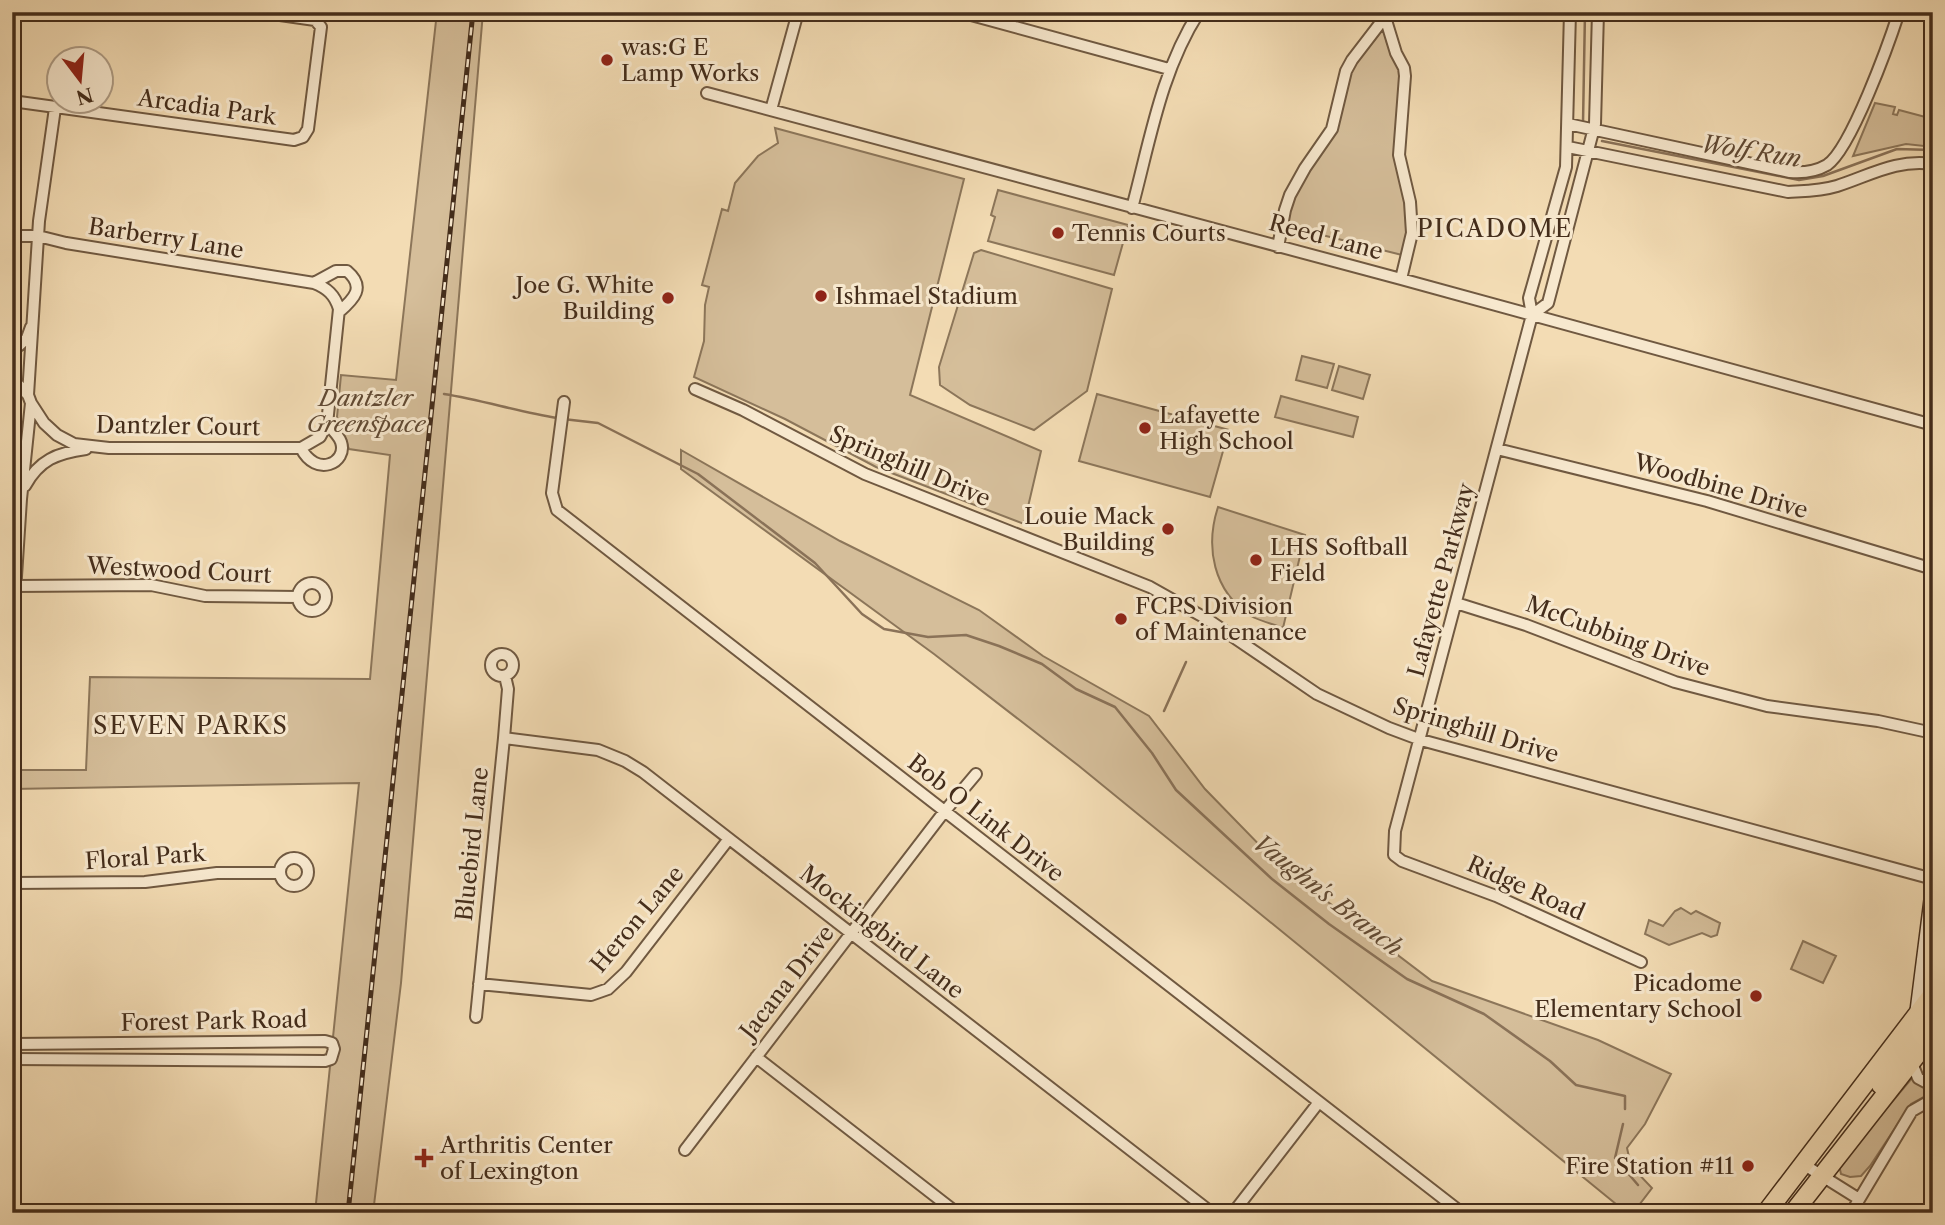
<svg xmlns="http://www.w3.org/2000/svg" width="1945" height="1225" font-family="'Libre Caslon Text',serif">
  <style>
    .green { fill: #d5be9a; stroke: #8c765a; stroke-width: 2 }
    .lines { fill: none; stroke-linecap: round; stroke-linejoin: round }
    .stream { stroke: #8a7258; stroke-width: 2.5 }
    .minor-casing { stroke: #705941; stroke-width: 14 }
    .secondary-casing { stroke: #442d1b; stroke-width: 19 }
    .primary-casing { stroke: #442d1b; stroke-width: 21 }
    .minor { stroke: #f7e8ce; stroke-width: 10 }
    .secondary { stroke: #f7e8ce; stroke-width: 16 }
    .primary { stroke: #f3dcb4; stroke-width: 18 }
    .rail-casing { stroke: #442d1b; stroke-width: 5 }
    .rail { stroke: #f7e8ce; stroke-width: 2.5; stroke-dasharray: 8; stroke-linecap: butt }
    .poi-dot { fill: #8f2418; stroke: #f7e8ce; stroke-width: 2.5 }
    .labels { text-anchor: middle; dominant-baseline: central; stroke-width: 6; stroke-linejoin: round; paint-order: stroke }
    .poi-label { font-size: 23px; fill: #442d1b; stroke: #f7e8ce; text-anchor: start }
    .street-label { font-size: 23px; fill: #442d1b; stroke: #f7e8ce }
    .park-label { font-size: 23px; font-style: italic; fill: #614a34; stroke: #f7e8ce }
    .water-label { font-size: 24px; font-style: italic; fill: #614a34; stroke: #f7e8ce }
    .neighbourhood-label { font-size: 24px; letter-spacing: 2px; fill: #442d1b; stroke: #f7e8ce }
  </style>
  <rect width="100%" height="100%" fill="#f3dcb4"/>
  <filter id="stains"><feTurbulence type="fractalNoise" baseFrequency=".00286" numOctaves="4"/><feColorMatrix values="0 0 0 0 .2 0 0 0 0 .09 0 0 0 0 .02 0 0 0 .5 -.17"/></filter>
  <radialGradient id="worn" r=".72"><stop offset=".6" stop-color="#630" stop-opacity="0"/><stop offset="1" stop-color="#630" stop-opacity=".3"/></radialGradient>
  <!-- green -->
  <path class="green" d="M437,12H483L401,983L373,1213H315L359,783L12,789V770H86L90,677L370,679L390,455L349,449L337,417L341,375L396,380Z
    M1384,27L1387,43L1396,53L1401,69L1398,140L1410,202L1406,256L1282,225L1285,210L1327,138L1344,77L1365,45L1373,42Z
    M1875,103L1895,107L1893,114L1897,115L1899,110L1933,119V147L1906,144L1853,156Z
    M775,128L964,179L910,395L1041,451L1024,524L876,467L785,419L694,377L704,341L705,305L709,287L702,285L722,209L728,211L735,183L758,156L778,143Z
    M998,190L1128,225L1114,275L988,241L995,217L991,215Z
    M981,250L1112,289L1087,391L1034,430L970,405L940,385L939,367L974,253Z
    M1302,356L1334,364L1327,388L1296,380Z
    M1339,366L1370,375L1363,399L1332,390Z
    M1097,394L1229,430L1210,497L1079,461Z
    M1281,396L1358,417L1353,437L1275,417Z
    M681,450L840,541L979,610L1043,656L1149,716L1205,789L1278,864L1432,981L1598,1040L1671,1074L1645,1124L1627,1148L1631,1166L1652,1188L1633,1213H1627L1079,766L934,654L681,469Z
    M1218,507L1305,535L1283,628C1273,624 1260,621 1251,616C1213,591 1205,547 1218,507Z
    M1681,908L1691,914L1696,911L1720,923L1717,935L1711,937L1702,933L1669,945L1645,934L1649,920L1663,926L1675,911Z
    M1803,941L1836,956L1823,983L1791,969Z
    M1912,1078L1933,1092L1911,1104L1870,1166L1861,1176L1850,1177L1841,1174L1839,1165Z"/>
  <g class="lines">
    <!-- stream -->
    <path class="stream" d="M1583,123L1585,12
      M1602,141L1799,180L1823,176L1897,149L1933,150
      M444,394C482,400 519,412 557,418
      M563,419L598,423L698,474L815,563L862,614L884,629L928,637L966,635L999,646L1042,664L1076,689L1115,707L1152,753L1176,790L1272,879L1329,924L1407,979L1484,1014L1550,1061L1576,1085L1625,1096V1109
      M1164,711L1186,662
      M1623,1124L1615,1158L1638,1185"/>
    <defs>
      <path id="minor" d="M960,12L1169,69
        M1570,12L1566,167L1529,298L1532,315L1395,831L1394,855L1402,861L1496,896L1641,962
        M1385,17L1396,53L1404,68L1405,76L1399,155L1410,202L1412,233L1401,279
        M707,93L1401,279L1933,425
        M12,101L294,140L303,137L308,129L321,27L315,20L259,12
        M771,110L798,12
        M1568,124L1790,172C1803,173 1815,172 1827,165C1851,149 1889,43 1899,12
        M1568,147L1788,192C1805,191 1821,191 1837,186C1871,175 1896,159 1933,164
        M1132,208C1150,141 1161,71 1199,12
        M12,236H38L66,243L314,283C327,288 335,295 339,309L327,424L320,437L301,448H109L74,444L57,435L44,423L31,403
        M1278,247L1285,210L1290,195L1305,168L1332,129L1346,71L1352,60L1385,17L1386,12
        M314,283L336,271H347C366,287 354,299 339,312
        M1532,315L1548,303L1595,124L1598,12
        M12,352L27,338L31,327
        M12,378L28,395
        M695,389L743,410L865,474L1150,587L1207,619L1317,694L1389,728L1421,740L1933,879
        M564,402L552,493L557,510L1462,1213
        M301,448C316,478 348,463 341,442C339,436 332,429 327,424
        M1497,449L1707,501L1933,569
        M25,486C39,460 57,453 86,449
        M298 597a14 14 0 1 1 28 0a14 14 0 1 1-28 0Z
        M15,586L151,585L205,596L298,597
        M1456,603L1526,625L1675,682L1767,706L1878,721L1933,733
        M12,638L21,499L31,403L28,395L39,221L55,108
        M491 665a11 11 0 1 1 22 0a11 11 0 1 1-22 0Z
        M504,738L598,750L625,761L643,772L1212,1213
        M280 872a14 14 0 1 1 28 0a14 14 0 1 1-28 0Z
        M12,883L145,882L217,873H280
        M479,984L591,995L608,989L626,972L728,840
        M476,1017L504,738L508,689L505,676
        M12,1044L325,1041L332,1043L334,1049L331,1059L325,1061L12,1059
        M756,1057L957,1213
        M1912,1063L1918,1078L1933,1086
        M685,1150L944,812L976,774
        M1803,1164L1859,1199
        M1233,1213L1319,1102
        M1851,1213L1912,1111L1933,1099"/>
      <path id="secondary" d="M1918,1015L1933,896"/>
      <path id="primary" d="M1881,1085L1913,1040L1917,1018
        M1766,1213L1933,994
        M1793,1213L1933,1034"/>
    </defs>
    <!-- minor casing -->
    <use href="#minor" class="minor-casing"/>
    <!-- secondary casing -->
    <use href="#secondary" class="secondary-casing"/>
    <!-- primary casing -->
    <use href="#primary" class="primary-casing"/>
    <!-- minor -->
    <use href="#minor" class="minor"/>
    <!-- secondary -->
    <use href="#secondary" class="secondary"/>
    <!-- primary -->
    <use href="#primary" class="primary"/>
    <defs>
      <path id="rail" d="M348,1213L473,12"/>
    </defs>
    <!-- rail casing -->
    <use href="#rail" class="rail-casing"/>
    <!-- rail -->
    <use href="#rail" class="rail"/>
  </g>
  <!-- markers -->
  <g class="poi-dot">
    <circle cx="607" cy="60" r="7"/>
    <circle cx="1058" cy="233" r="7"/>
    <circle cx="821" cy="296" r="7"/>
    <circle cx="668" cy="298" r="7"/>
    <circle cx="1145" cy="428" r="7"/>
    <circle cx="1168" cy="529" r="7"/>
    <circle cx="1256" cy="560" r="7"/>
    <circle cx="1121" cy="619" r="7"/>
    <circle cx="1756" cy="996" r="7"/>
    <path d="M420.5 1147.5h7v7h7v7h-7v7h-7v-7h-7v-7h7z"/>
    <circle cx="1748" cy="1166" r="7"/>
  </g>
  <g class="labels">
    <!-- poi labels -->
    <g class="poi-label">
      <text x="621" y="47">was:G E<tspan x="621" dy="26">Lamp Works</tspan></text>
      <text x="1072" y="233">Tennis Courts</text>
      <text x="654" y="285" text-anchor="end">Joe G. White<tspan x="654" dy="26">Building</tspan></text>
      <text x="835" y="296">Ishmael Stadium</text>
      <text x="1159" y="415">Lafayette<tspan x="1159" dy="26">High School</tspan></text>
      <text x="1154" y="516" text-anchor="end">Louie Mack<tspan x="1154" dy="26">Building</tspan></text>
      <text x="1270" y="547">LHS Softball<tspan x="1270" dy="26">Field</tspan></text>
      <text x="1135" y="606">FCPS Division<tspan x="1135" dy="26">of Maintenance</tspan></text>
      <text x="1742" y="983" text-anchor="end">Picadome<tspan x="1742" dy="26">Elementary School</tspan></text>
      <text x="440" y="1145">Arthritis Center<tspan x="440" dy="26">of Lexington</tspan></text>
      <text x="1734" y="1166" text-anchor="end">Fire Station #11</text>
    </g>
    <!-- street labels -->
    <g class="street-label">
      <text transform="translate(207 107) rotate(8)">Arcadia Park</text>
      <text transform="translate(1326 237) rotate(15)">Reed Lane</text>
      <text transform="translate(166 238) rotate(9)">Barberry Lane</text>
      <text transform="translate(178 426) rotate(1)">Dantzler Court</text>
      <text transform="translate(910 466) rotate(23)">Springhill Drive</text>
      <text transform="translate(1721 486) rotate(16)">Woodbine Drive</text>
      <text transform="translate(179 570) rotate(3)">Westwood Court</text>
      <text transform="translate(1441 580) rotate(-75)">Lafayette Parkway</text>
      <text transform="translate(1618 636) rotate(20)">McCubbing Drive</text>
      <text transform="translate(1476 730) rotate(17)">Springhill Drive</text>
      <text transform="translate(986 818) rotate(38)">Bob O Link Drive</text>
      <text transform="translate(472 844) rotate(-84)">Bluebird Lane</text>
      <text transform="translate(145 857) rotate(-4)">Floral Park</text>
      <text transform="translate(1526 888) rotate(24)">Ridge Road</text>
      <text transform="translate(637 919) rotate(-50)">Heron Lane</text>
      <text transform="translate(882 932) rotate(38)">Mockingbird Lane</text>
      <text transform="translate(787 982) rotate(-52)">Jacana Drive</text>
      <text transform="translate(214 1021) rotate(-1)">Forest Park Road</text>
    </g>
    <!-- park labels -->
    <g class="park-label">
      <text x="366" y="398">Dantzler<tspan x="366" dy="26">Greenspace</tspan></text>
    </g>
    <!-- water labels -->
    <g class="water-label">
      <text transform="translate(1751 151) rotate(9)">Wolf Run</text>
      <text transform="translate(1328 895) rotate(38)">Vaughn's Branch</text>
    </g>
    <!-- neighbourhood labels -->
    <g class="neighbourhood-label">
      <text x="1495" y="228">PICADOME</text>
      <text x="191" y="725">SEVEN PARKS</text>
    </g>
  </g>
  <!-- margin -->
  <rect width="1945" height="1225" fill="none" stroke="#f3dcb4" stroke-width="42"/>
  <rect x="14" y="14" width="1917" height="1197" fill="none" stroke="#442d1b" stroke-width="3.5"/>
  <rect x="21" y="21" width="1903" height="1183" fill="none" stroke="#442d1b" stroke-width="2"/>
  <!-- north arrow -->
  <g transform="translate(80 80) rotate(164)"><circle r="33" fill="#f7e8ce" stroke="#af9d86" stroke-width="2"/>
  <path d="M0-5L12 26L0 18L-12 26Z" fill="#8f2418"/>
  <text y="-10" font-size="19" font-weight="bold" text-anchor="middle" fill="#442d1b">N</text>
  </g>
  <rect width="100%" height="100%" filter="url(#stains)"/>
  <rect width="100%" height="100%" fill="url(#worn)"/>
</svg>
